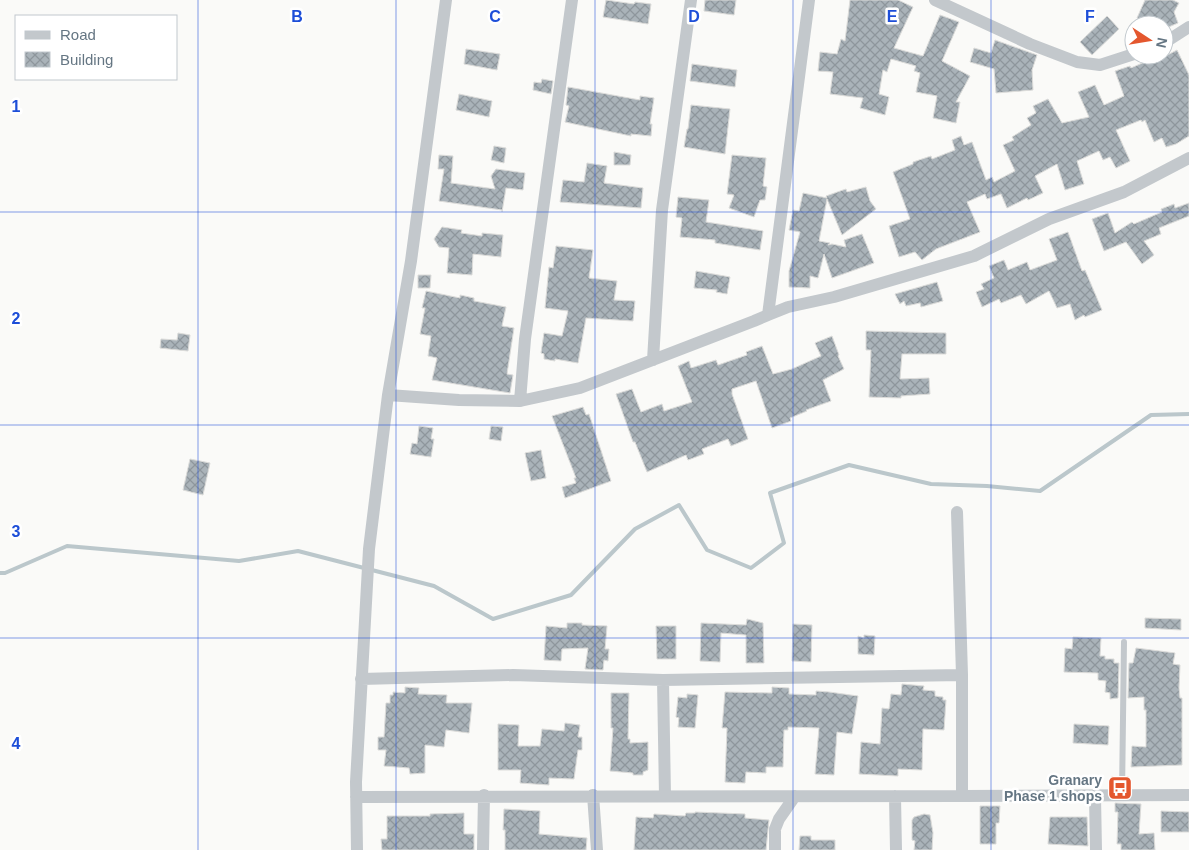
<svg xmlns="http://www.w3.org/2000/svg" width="1189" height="850" font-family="Arial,sans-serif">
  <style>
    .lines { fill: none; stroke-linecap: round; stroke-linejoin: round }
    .stream { stroke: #bbc7cb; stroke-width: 4 }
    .building { fill: url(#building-cross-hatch); stroke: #dcdcda }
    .service { stroke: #c3c8cc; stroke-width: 6 }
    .minor { stroke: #c3c8cc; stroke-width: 12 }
    .grid { fill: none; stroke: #1d4ed8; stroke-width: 1; stroke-opacity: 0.55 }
    .labels { text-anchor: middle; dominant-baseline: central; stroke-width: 5; stroke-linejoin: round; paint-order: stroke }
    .poi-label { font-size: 14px; font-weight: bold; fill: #657683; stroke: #fff; text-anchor: end }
    .grid-label { font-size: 16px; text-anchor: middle; font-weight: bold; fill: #1d4ed8; stroke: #fff; stroke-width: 5; stroke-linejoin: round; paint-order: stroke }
  </style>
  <defs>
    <pattern id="building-cross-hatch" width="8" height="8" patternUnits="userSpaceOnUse" patternTransform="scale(1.25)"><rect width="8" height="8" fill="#aab3b9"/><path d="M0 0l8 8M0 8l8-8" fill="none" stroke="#8e969c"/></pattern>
  </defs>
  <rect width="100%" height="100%" fill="#fafaf8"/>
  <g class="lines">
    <!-- stream -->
    <path class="stream" d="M0,573H5L67,546L239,561L298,551L434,586L493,619L571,595L635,529L679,505L707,550L751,568L784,543L770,493L849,465L931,484L987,486L1040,491L1151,415L1189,414"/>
  </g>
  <!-- building -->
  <path class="building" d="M606,0L634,4L635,2L651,4L648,24L603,17Z
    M705,0H736L734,15L704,11Z
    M850,0H898L913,7L894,48L923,56L940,15L959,22L942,61L970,76L956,102H960L956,123L933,118L937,96L916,92L920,73L914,71L916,66L891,59L887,72L883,70L879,94L889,97L885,115L860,108L863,98L830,94L833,72L818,71L820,52L837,54L841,39L845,41Z
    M1145,0H1173L1179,3L1174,12L1178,23L1164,29V25H1152L1137,18Z
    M1107,16L1119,29L1092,55L1080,42Z
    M995,40L1037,55L1032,70L1033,90L996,93L994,69L970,62L974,48L991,53Z
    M466,49L500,54L497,70L464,64Z
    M1177,50L1189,75V136L1176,144L1166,147L1162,138L1154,142L1145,120L1142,122L1141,120L1116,130L1130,161L1116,168L1110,157L1103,160L1099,151L1077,161L1084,184L1065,190L1057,164L1035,176L1043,193L1028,200L1027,198L1007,208L1001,194L987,199L985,194L967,202L980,232L936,249L922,260L915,252L899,257L889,226L910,219L893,172L913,164V162L931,156L932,159L955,150L952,140L961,136L964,145L972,142L986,180L992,177L994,182L1015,171L1003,145L1014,140L1012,137L1031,125L1027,118L1036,113L1033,106L1048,99L1062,123L1089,117L1078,92L1095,85L1104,105L1124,96L1115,71L1130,66L1131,68L1156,57L1158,60Z
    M692,64L737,70L735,87L690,81Z
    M542,79L553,81L551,94L533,90L534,82L541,83Z
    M568,87L640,100V96L654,98L650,124H652L651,136L631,134V136L565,122L569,106L566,105Z
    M459,94L492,101L489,117L456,110Z
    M691,105L730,109L725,154L684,147L687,129H688Z
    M494,146L506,148L504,163L491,160Z
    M614,152L631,155L630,165H614Z
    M439,155L453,156L451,183L495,189L491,176L496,169L525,173L523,190L506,188L502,212V210L439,201L444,169H438Z
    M732,155L766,158L763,186L767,187L765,200H760L754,217L729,208L734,195L727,194Z
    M587,163L607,166L604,183L643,188L641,208L560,202L563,180L584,182Z
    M866,187L870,201L876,209L842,235L827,199L819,241L830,243L828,245L832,244L846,247L844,240L862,234L874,263L832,278L824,254L818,278L810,276V288L789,287V271L800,232L789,230L793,210L799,211L803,193L827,198L826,196L846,189L847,192Z
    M678,197L709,200L706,222L763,231L760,250L715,243V240L680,237L682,218L676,217Z
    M1189,203V216L1159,228L1161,234L1144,241L1154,255L1142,264L1126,242L1104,251L1092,219L1108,213L1115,233L1132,222L1134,224L1162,212L1161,209L1174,204L1175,208Z
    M442,227L462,230L461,233L482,236V233L503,235L501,257L473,254L472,275L447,273L449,248L439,247L434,239Z
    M1068,232L1082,271L1085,270L1102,310L1085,317L1084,315L1075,320L1070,304L1057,308L1049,291L1026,304L1021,295L1001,303L999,299L982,307L976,292L984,289L981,284L994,278L989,266L1004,260L1008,270L1027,262L1030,270L1057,260L1049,239Z
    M556,246L593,250L589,278L617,281L614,300L635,301L633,321L586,318L578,363L555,359V361L544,359V354L541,353L544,333L562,336L568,311L545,308L549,267L553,268Z
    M696,271L730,277L727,294L716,292L717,290L694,288Z
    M418,275H431L430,288H418Z
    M937,282L943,301L921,307L920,303L906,306L904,301L900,304L895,294Z
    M426,291L460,298V295L474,298V301L506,307L502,326L514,328L507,374L513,375L510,393L432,380L437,358L428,356L431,336L420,334L425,308H422Z
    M866,331L946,333V354H902L900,379L929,378L930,394L901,396V398L869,397L871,350H866Z
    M178,333L190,335L188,351L160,348L161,339L177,340Z
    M832,336L839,355L838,356L844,369L823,380L831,401L806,410L807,411L790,418L791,421L772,428L756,381L732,389V394L748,439L731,446L728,439L702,449L704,454L688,460L686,455L647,472L635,442H633L616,394L632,389L641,412L662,404L664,411L692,402L678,366L689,361L691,368L716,360L718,365L747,355L746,352L762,346L773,374L792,369L821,356L815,343Z
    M583,407L586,415L589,414L611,481L565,498L562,487L576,483L574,478H576L552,416Z
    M419,426L433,428L431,439H434L431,457L410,454L412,443L417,444Z
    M491,426L503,427L501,441L489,439Z
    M541,450L546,478L531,481L525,453Z
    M190,459L210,463L203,495L183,490Z
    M1145,618L1181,619V630L1145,628Z
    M747,619L763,623L764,663H746V635L721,633L720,662L700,661L701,623L746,625Z
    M567,623H582V625L607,626L605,649H609L608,661L604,660L603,670L585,669L588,648L562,649L561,661L544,660L546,626L567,628Z
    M793,624L812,625L811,662L792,661Z
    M656,626H676V659H657Z
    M864,635L875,636L874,655L858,654V636L864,638Z
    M1073,637L1101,638L1100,656H1105V659H1114V663H1119L1118,698L1110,699V693L1105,692L1106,681L1098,680V673L1064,672L1065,648L1072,649Z
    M1136,648L1175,653L1173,664L1180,665L1179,688L1180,698H1182V765L1131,767L1132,746L1146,747V710H1144V697L1128,698L1129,663H1133Z
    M902,684L924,686L923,690L935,691V696L943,697V700H946L944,730L923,729L922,770L898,769V776L859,774L861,742L880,744L882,708L889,709L891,694L901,695Z
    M405,687L419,688L418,694L447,695L446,703H472L469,733L446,730L444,747L425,745V773L410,774L409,768L384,766L386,750H378V737H384L386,703H390V695H393V692L405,693Z
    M772,687L789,688V694L816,695V691L829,692L858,696L852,734L837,732L834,775L815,774L819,728L788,727V730H784L783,767H766V773L746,772L745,783L725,782L727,728H722L725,692L772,693Z
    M611,693H629L628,739H630V743L648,742V770L643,772V775H633V773L610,771L613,728H611Z
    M687,694L698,695L695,728L678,727L679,718L676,717L678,697L687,698Z
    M565,723L580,725L578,737H582V750H578L574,779L549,778V785L520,783L521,770H498V724L519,725L518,746H540L542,729L564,731Z
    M1074,724L1109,726L1108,745L1073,743Z
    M1115,803L1141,804L1139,834L1154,833L1155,850H1121V844H1117L1118,812H1115Z
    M980,806H1000L999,823H996V844H980Z
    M504,809L540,811L539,834L587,838L586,850H505V830H503Z
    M1161,811L1189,812V832H1161Z
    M695,812L745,814V818L769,820L766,850H634L636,817L653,818L654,814L685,816L686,813H695Z
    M464,813V834H474V850H382L381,839H387V816H430V814Z
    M924,814L930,815L933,833L932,850H914L915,841L912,840V820L914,817Z
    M1050,817H1087L1088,846L1048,844Z
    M800,836H811V840H835V850H799Z"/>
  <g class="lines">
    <!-- service -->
    <path class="service" d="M1122,795L1124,642"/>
    <!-- minor -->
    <path class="minor" d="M935,0L1030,44L1077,62L1100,65L1134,54
      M1164,43L1189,27
      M768,315L788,307L834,297L974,256L1049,219L1124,192L1189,158
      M653,360L662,210L691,0
      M388,395L459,400L520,401L525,339L572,0
      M520,401L580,388L754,321L768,315L809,0
      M361,679L513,675L663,680L962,675
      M663,680L665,796
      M593,795L597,850
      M895,796L896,850
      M962,796L1189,795
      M1095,796L1096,850
      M356,797L962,796V675L957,512
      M357,850L356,782L369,549L388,395L411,261L446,0
      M483,850L484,795
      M775,850V829L779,819L795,796"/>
  </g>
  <!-- grid -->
  <path class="grid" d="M198,0V850M396,0V850M595,0V850M793,0V850M991,0V850M0,212H1189M0,425H1189M0,638H1189"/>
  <!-- icons -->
  <defs>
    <symbol id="bus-square" viewBox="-11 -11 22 22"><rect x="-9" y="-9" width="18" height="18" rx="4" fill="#e4572e" stroke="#fff"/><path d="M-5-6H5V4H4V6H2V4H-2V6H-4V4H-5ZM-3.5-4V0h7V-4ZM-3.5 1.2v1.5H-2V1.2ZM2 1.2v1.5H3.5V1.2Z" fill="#fff"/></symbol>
  </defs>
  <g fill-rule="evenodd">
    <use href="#bus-square" x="1106" y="774" width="28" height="28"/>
  </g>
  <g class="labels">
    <!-- poi labels -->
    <g class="poi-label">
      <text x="1102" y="780">Granary<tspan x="1102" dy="16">Phase 1 shops</tspan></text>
    </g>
  </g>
  <g class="grid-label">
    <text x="297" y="22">B</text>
    <text x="495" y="22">C</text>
    <text x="694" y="22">D</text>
    <text x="892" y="22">E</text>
    <text x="1090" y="22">F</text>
    <text x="16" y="112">1</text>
    <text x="16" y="324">2</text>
    <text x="16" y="537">3</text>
    <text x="16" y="749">4</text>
  </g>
  <!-- legend -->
  <rect x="15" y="15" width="162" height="65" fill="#ffffff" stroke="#c1c8cd"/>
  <rect x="25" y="31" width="25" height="8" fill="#c3c8cc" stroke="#c1c8cd"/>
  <text x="60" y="40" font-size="15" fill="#657683">Road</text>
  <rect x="25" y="52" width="25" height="15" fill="url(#building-cross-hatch)" stroke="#c1c8cd"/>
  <text x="60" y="65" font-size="15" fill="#657683">Building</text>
  <!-- north arrow -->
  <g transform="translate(1149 40) rotate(102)"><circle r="24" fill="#ffffff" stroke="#c1c8cd"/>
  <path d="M0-4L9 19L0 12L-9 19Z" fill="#e4572e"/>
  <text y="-8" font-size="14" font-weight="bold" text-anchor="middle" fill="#657683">N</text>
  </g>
</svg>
